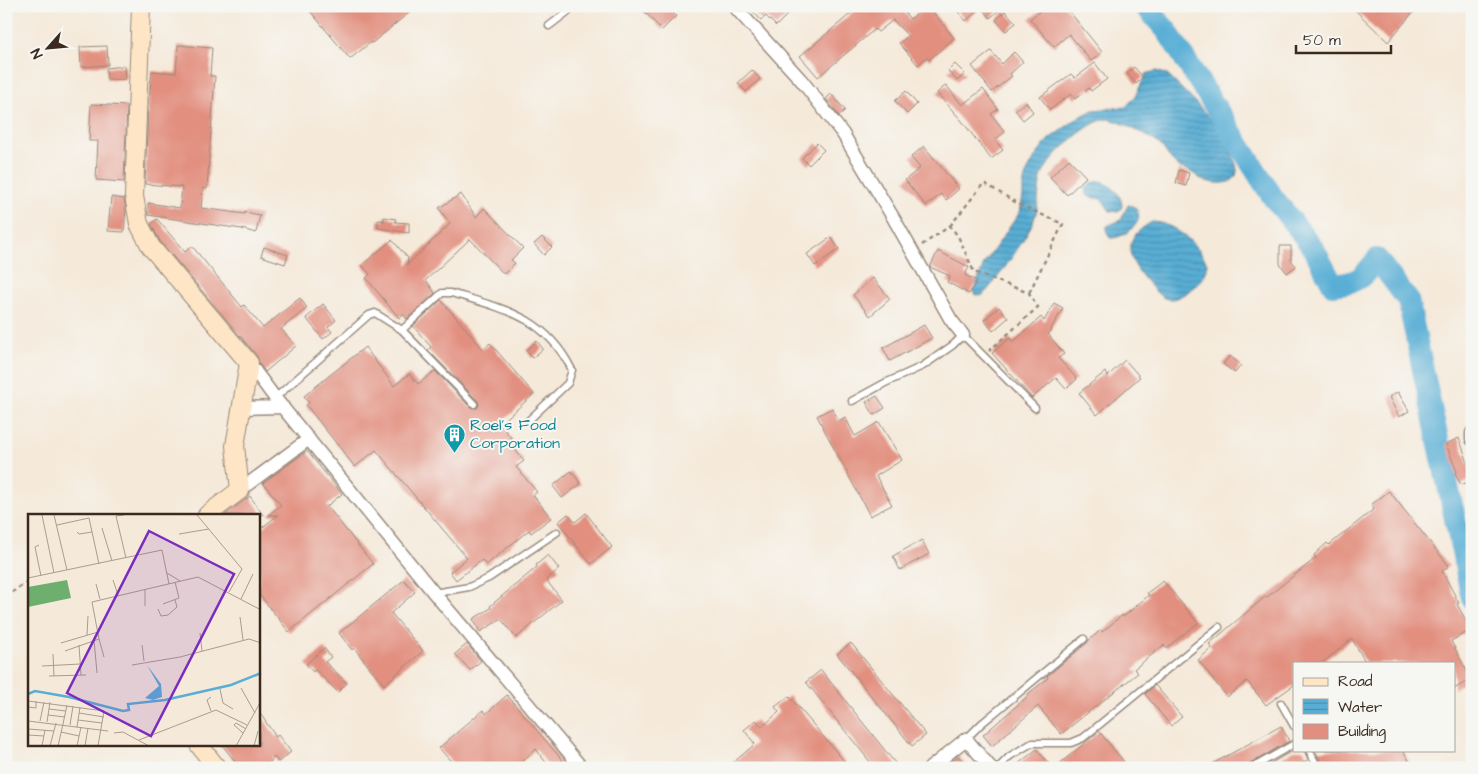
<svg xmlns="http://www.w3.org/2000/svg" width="1478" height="774" font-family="'Architects Daughter',sans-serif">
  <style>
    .water { fill: url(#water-rules); stroke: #4a6c7a }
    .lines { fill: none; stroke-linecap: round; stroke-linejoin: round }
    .river { stroke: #59aed5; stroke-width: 22 }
    .building { fill: #e28f7f }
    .lane-casing { stroke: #988a7c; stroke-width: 9 }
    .street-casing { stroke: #988a7c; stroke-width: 15 }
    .secondary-casing { stroke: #988a7c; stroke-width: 20 }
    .path { stroke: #988a7c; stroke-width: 2.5; stroke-dasharray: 4 4; stroke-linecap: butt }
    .lane { stroke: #fff; stroke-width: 6 }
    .street { stroke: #fff; stroke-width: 12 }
    .secondary { stroke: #fee5c5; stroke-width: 18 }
    .labels { text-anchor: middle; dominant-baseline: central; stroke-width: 4; stroke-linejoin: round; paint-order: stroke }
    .culture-label { font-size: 16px; fill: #0d838f; stroke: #f6f6f2; text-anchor: start }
    .inset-river { fill: none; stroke: #59aed5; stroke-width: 2.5 }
    .inset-road { fill: none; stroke: #ab9d8e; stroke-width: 1 }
    .view { fill: #7b2cbf; fill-opacity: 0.15; stroke: #7b2cbf; stroke-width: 2.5 }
    .inset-edge { fill: none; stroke: #3b2a1e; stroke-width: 2.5 }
  </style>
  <defs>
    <pattern id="water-rules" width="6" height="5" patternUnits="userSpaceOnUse" patternTransform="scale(1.25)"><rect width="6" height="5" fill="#59aed5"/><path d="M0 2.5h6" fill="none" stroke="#4b8eac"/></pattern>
  </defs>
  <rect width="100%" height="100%" fill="#f6f6f2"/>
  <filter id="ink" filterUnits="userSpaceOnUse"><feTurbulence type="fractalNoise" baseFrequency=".02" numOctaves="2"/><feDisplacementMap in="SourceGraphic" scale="10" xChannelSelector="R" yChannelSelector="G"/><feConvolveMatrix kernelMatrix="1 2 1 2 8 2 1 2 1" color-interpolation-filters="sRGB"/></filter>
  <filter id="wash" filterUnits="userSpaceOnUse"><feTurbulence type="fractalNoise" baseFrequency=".0096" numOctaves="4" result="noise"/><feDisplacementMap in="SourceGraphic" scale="20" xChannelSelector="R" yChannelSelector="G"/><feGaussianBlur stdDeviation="1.12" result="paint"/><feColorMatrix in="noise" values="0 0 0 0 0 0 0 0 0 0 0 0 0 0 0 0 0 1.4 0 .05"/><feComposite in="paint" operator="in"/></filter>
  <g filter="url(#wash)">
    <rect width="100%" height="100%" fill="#f5e9d9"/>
    <!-- water -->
    <path class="water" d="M1156,71L1166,74C1191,97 1216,121 1231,152C1233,158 1237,164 1237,170C1237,187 1214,184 1203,180C1199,178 1195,174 1191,172C1187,169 1181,169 1177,166C1169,160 1166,149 1158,143C1150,137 1115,118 1107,119C1089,120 1045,160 1041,178C1037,194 1040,210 1031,226C1018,250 1002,273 984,294L980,296L975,294L974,290L984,264L1020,212L1023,196V186L1026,174L1036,156L1049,139L1078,118L1093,110L1126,107L1135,97L1146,74Z
      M1101,181C1112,186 1122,194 1122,207L1118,212L1110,211C1107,208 1105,202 1102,200C1094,195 1087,202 1085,188L1090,183Z
      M1128,205L1133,206C1150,219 1125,239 1110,238L1107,232V226L1121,220Z
      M1152,222C1174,222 1197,244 1207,263C1207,266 1206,271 1205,274C1200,284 1179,301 1168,299C1160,298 1154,289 1148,283C1127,259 1120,239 1152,222Z"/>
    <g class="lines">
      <!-- river -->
      <path class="river" d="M1145,6L1167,31L1272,196L1314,249L1333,285C1357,283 1363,278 1377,259L1408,300L1472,598"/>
    </g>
    <g id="blocks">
      <!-- building -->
      <path class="building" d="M306,6H417L372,43L371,42L350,59Z
        M639,6H666L676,16L662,30Z
        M748,6H778L787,15L776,26L766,16L761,20Z
        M860,6H899L910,19L928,6L954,38L929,60L927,57L918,65L899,43L908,36L893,20L878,32L875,29L818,77L800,56Z
        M953,6H1004L990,18L981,7L966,21Z
        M1046,6H1065L1102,52L1091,61L1069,34L1054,47L1030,19Z
        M1351,6H1408L1414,11L1388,42Z
        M1005,11L1016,23L1006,31L996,20Z
        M178,45L212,48L210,76H215L207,189L203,188L201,208L245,214V212L260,215L256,233L242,229L148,215V203L180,208L182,187L145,184L148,107L152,71L176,73Z
        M107,46L108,65L81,67L80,47Z
        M991,51L1002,64L1014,52L1023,62L1010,74L1012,76L992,92L972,66Z
        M1095,63L1107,79L1091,91L1089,88L1075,99L1071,94L1050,110L1040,97L1071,74L1075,78Z
        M955,64L965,74L957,81L948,71Z
        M125,66L126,79L107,80L106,68Z
        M1134,67L1143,77L1136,84L1127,73Z
        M752,70L760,79L746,92L738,83Z
        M946,85L962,105L983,89L998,109L991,114L1005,132L995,140L1003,150L991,159L962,121L937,93Z
        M906,91L917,104L907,114L895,101Z
        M831,94L845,110L839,116L826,99Z
        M1026,102L1033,112L1023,120L1015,110Z
        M91,104L127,106L124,182L96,180L98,141H89Z
        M817,143L824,150L809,165L802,158Z
        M924,146L959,189L946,200L941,194L926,206L905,180L920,168L911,157Z
        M1069,159L1086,177L1067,195L1050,177Z
        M1179,170L1189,173L1186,186L1176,183Z
        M461,194L476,217L484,208L523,248L511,260L515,263L504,274L470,239L426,280L435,293L407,319L403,314L399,318L366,278L370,274L362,265L392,240L408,258L407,265L450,224L439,208Z
        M111,197L124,199L126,209L124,232L108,231Z
        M384,217L396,219L395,222L409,223V233L378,228V220L384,221Z
        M157,219L185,252L192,246L242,307L244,305L263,328L300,298L307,308L281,329L296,346L265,372L259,363L257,356L160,241L151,224Z
        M542,237L552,247L544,255L534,244Z
        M831,237L839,249L815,266L807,254Z
        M1280,246H1291V260L1296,266L1287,273L1280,264Z
        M264,247L288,255L285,264L261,256Z
        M938,251L969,267L965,275L977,281L969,294L947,282L950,276L930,267Z
        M873,278L890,299L870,316L853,295Z
        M441,300L483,349L490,343L534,394L500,424L516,444L513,447L524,461L516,467L537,492L533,495L551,518L531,533L529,530L486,565L482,560L456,580L450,572L467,558L376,450L355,467L306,405L309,403L304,396L365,347L394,386L409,374L418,384L435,371L470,407L477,408L479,405L478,401L428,350L431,347L413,326Z
        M1054,303L1063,308L1051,329L1052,330L1048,334L1064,354L1058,358L1077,379L1066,389L1056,378L1032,398L992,353L1010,338L1013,342L1041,317L1044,321Z
        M323,304L336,320L328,327L332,332L323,339L306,318Z
        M999,307L1008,318L993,331L984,320Z
        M924,325L932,338L890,361L883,348Z
        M537,341L543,349L532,358L526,350Z
        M1230,356L1241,365L1235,373L1223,364Z
        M1125,360L1140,377L1097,415L1079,393L1105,372L1108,376Z
        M1398,392L1409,411L1399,417L1389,397Z
        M877,396L885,408L874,415L866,402Z
        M832,408L839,421L845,417L855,436L879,422L902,460L876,476L892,505L870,516L817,416Z
        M1459,438L1472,474V480L1461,485L1455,473L1457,472L1446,444Z
        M307,451L342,494L327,506L373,564L289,632L259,594V530L278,515H268L281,505L263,483Z
        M571,471L581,484L562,498L553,486Z
        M1389,491L1449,566L1442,571L1459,603L1457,604L1471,630L1451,641L1471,679L1454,689V663H1366L1352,639L1322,663H1294V685L1266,705L1247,681L1227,697L1198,660L1212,648L1209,644L1266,596L1267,597L1316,558L1314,555L1327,543L1329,545L1374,509L1371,505Z
        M250,496L263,515H225Z
        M586,513L612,547L591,564L558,522L568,514L575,522Z
        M922,540L929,554L900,570L893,556Z
        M548,555L559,569L546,580L562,600L516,638L501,619L480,632L473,619L491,608L490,606L537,567L536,565Z
        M404,580L415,592L391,613L423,651L384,685L354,648L352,650L339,633Z
        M1163,581L1198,623L1166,648L1164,645L1134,669L1138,673L1061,734L1038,706L992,746L983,735L1029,695L1028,694L1048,678L1047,676L1087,643L1089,640L1101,630L1102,632L1122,615L1123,617L1149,595L1147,593Z
        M851,643L926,735L912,746L837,654Z
        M467,644L481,661L470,670L455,654Z
        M324,648L331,657L325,662L347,683L338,692L315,670L313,672L306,664Z
        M821,670L899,768H875L806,682Z
        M1155,685L1182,717L1171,726L1145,694Z
        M507,695L563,761L554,768H550L536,749L515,768H457L439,748L483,710L486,714Z
        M789,696L850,768H727L755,744L744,730L756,720L762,727L779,712L775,707Z
        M259,712L276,737L278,735L291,752L278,762L274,757L266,768H250L242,762L238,765L222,745H259Z
        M1281,726L1289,741L1250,764L1247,768H1205Z
        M1099,731L1129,768H1054L1085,743Z
        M1037,749L1052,768H1013Z
        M1294,750H1304L1308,760L1294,768H1263Z
        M1315,750H1403L1413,768H1324Z
        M958,756L968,768H956L951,762Z"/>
    </g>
  </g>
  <g filter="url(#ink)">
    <use href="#blocks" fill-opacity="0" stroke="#988a7c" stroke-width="1"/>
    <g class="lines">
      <defs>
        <path id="lane" d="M549,26L575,6
          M402,330L442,293H451C504,309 545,316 572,370L568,383L528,421
          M275,398L369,315L375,313L402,330L474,404
          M852,401L885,383L923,366L953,345L963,335L1035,408
          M434,593L469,587L489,578L557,532
          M1281,703L1294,726
          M966,739L981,724L1084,639
          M1309,750L1318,768
          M998,768L1010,756L1032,743H1071L1083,738L1219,627
          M1252,768L1294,744"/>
        <path id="street" d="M734,6L802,81L843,134L894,219L951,320L963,335
          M249,363L275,398L434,593L582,768
          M241,408L283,407
          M1472,433V439
          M240,490L309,439
          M930,768L966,739L991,768"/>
        <path id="secondary" d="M141,6L134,196L139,224L151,247L249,363L235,446L240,490L207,515
          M199,745L217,768"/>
      </defs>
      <!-- lane casing -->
      <use href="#lane" class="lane-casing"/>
      <!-- street casing -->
      <use href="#street" class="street-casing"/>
      <!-- secondary casing -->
      <use href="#secondary" class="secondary-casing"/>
      <!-- path -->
      <path class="path" d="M950,226L984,183L1020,205L1063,224L1029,293
        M922,245L950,226L958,236L974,272L1029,293L1038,307L989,351
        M6,598L8,595L29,581"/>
      <!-- lane -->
      <use href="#lane" class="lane"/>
      <!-- street -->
      <use href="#street" class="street"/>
      <!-- secondary -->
      <use href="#secondary" class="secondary"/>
    </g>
  </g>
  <!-- icons -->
  <defs>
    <symbol id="building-pin" viewBox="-11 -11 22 30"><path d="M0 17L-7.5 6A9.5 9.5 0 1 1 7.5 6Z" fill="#0f9aa8" stroke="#f6f6f2"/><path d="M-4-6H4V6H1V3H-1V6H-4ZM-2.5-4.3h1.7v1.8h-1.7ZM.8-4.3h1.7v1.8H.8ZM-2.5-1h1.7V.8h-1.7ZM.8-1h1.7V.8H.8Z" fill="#fff"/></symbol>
  </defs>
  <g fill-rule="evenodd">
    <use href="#building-pin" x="442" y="422" width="25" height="34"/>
  </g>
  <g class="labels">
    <!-- culture labels -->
    <g class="culture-label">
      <text x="470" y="425">Roel's Food<tspan x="470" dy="18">Corporation</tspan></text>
    </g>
  </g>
  <!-- overview -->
  <g transform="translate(28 514)">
    <rect width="232" height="232" fill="#f5e9d9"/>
    <path d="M39,66L43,84L0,93V73Z" fill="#6eae6f"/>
    <path d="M119,151L133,170L134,183L125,186L117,184L131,172Z" fill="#59aed5"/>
    <path class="inset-river" d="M0,180L7,177L41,183L95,197L101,196L100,190L137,186L203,171L233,159"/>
    <path class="inset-road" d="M14,1L26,59M26,1L39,56M96,1L88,2L98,44M169,1L214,55L201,78M29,11L61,4L71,50M74,14L84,47M49,18L51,20L64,18M151,20L181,15M11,31L7,33L13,62M139,59L152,67M0,64L134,36L141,70M85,66L90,81M68,70L72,85M213,85L225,60M135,90L151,84L147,68M117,92V76M130,95L133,102L140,101L149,93L147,86M212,103L215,126M172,119L174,137M59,121L60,102M71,125L76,143M66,126L69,159M33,129L70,118M51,131L53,161M114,131L116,147M37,137L71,125L64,88L170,63L233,96M25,140L26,162M104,151L152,143L221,125L233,129M14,152L52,150M21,162L58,161M213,174L227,199M192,175L195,189L205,195M0,187L76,197L70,232M0,193L8,194V187M21,195L38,197M183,197L179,186L183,183M51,199L76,203M20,201L37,203M50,206L74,209M0,207L80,217M12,207L16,188M19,208L22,188M35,210L39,191M42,211L45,192M49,213L52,193M0,215L26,217M33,218L51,222M86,219L95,218L121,232M215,219L206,211L208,209L218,215M0,221L16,222M111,226L188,196L219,211M14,232L17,216M22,232L28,209M30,232L35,210M49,232L53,213M57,232L60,214M208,232L233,187M226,232L230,217"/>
    <path class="view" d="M121,17L206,60L123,222L39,179Z"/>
    <rect width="232" height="232" class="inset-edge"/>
  </g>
  <!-- margin -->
  <rect width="1478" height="774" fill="none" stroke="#f6f6f2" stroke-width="25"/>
  <!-- legend -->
  <rect x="1293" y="662" width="162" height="90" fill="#f6f6f2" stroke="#aba49d"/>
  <rect x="1303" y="678" width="25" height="8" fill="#fee5c5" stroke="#aba49d"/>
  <text x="1338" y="686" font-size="15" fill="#3b2a1e">Road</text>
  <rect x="1303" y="699" width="25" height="15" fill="url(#water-rules)" stroke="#aba49d"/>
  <text x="1338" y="712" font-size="15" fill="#3b2a1e">Water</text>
  <rect x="1303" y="724" width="25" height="15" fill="#e28f7f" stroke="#aba49d"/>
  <text x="1338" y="736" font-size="15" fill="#3b2a1e">Building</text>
  <!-- north arrow -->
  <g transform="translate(48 48) rotate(243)" stroke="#f6f6f2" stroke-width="4" paint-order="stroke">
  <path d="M0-4L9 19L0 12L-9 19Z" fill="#3b2a1e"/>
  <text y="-8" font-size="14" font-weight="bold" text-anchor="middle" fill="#3b2a1e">N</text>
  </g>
  <!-- scale -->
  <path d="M1296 45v8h95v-8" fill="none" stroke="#3b2a1e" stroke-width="2.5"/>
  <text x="1303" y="45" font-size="15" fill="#3b2a1e" stroke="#f6f6f2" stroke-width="4" paint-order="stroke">50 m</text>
</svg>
